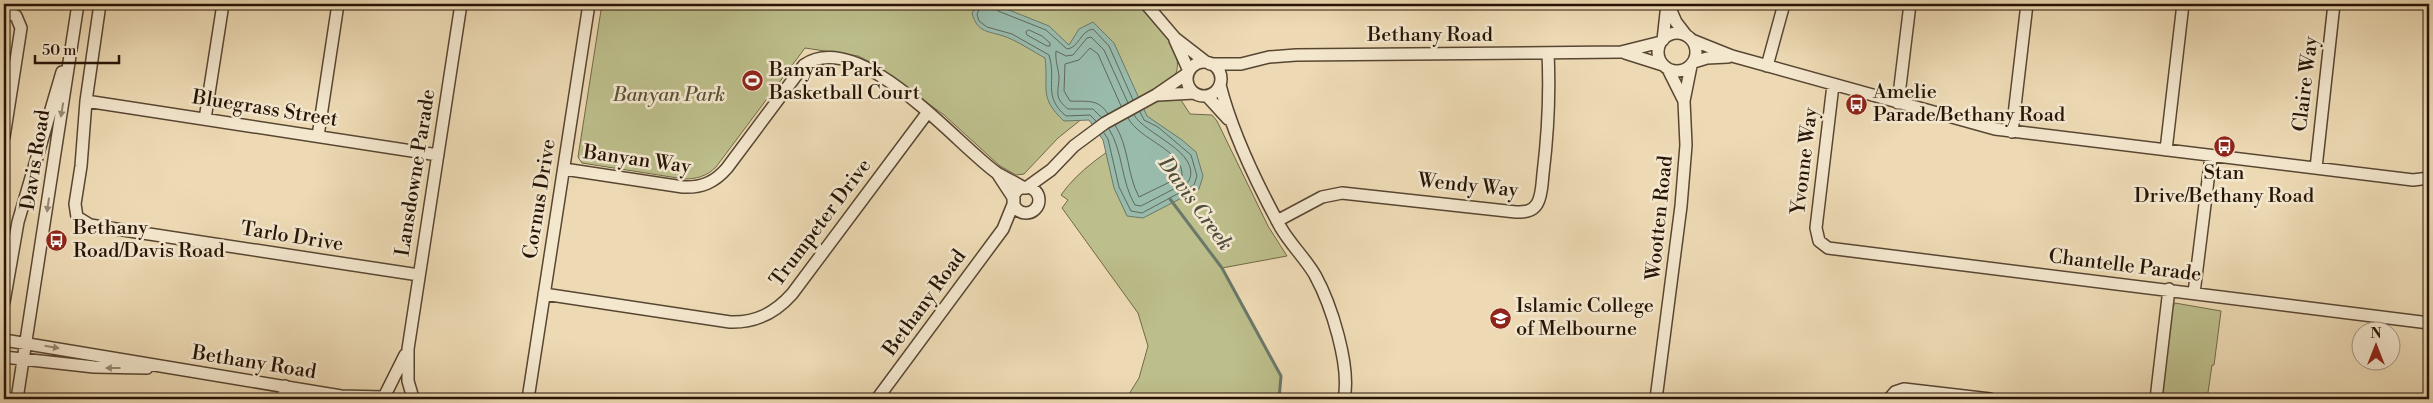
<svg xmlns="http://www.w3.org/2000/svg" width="2433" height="403" font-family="'Libre Bodoni',serif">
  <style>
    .green { fill: #bcbe8b; stroke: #716948 }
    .water { fill: #99bbac; stroke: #6b786a }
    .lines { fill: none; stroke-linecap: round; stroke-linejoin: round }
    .shore { stroke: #606859; stroke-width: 1 }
    .stream { stroke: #6b786a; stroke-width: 3 }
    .minor-casing { stroke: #584632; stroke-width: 14 }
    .minor { stroke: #f3e7ce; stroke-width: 11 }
    .oneway { fill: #978874 }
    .labels { text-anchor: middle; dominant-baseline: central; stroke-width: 5; stroke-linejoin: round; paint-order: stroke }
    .street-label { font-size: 20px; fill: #261406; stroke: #f3e7ce }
    .poi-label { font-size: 20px; fill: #261406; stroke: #f3e7ce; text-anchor: start }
    .park-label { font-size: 20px; font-style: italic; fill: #5a5035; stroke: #f3e7ce }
    .water-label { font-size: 21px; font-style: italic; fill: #4e4e40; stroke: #f3e7ce }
  </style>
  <rect width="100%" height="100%" fill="#eddab4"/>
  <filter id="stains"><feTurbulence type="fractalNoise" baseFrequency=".004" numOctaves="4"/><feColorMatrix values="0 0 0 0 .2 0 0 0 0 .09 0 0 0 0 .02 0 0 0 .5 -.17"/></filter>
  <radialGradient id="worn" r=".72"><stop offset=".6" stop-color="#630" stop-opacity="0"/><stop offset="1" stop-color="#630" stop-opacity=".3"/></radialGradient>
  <!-- green -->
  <path class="green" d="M602,4H1137C1154,23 1194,56 1170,83L1190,114L1212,115L1217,121L1268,226L1287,256L1222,268L1281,376L1279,399H1126L1139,378L1148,346L1138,313L1062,208L1068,200L1061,195C1079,169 1107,152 1132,135L1088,114L1058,138L1024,174L1016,175L1000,166L944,115L874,64L858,56L805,48L716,167C707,176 697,179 684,179L582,163L578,157Z
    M2175,303L2221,311L2214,365H2212L2207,399H2161L2171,310Z"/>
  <!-- water -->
  <path class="water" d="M978,4H994L1049,26L1069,45L1079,29L1093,22L1114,43L1147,116L1182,140L1196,152L1203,176L1199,189L1143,218L1127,216L1114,188L1103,140L1089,120L1064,121C1038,97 1049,89 1045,58C1034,52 1022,44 1011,39C992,30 978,36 972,13Z"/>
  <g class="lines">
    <!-- shore -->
    <path class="shore" d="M982,4L977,14L979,21L987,27L1012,34L1049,55C1057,81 1042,96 1066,116L1090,115L1096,121
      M994,4L998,11L1046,30L1067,49C1079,48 1080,31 1093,29L1109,46L1133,100
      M1029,30L1042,36L1050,43V46H1047L1027,35L1026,32Z
      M1108,114C1098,98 1087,102 1070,101L1064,91L1065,64L1079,60L1090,48L1098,54L1121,106
      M1101,117L1093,109H1068C1053,97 1059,92 1059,76C1058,68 1055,59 1056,51L1066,56L1073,55L1087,38L1091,37L1104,50L1128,103
      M1115,125C1129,146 1127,175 1139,197L1182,176C1184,150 1139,140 1128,118
      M1109,129C1123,151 1121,182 1135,205L1141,206L1189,181C1202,152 1144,134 1134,115
      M1104,133L1108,139L1119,187L1131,211L1142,213L1194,185L1197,176L1191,155L1158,127L1144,120L1140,112"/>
    <!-- stream -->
    <path class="stream" d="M1170,199L1222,268L1252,323L1281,376L1279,399"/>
    <defs>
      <path id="minor" d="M100,4L86,101L81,166L75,204L77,217L90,225L419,275
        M1146,4L1175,38L1206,62
        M1668,4L1676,22L1686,35
        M4,12L16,16L21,28L4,137
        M1658 52a19 19 0 1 1 38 0a19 19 0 1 1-38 0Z
        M1175,40L1189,71
        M1663,40L1667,4
        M1692,40L1732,56L1995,129L2413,180L2429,178
        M1625,53L1663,65
        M1694,62L1707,58L1728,57
        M1187 79a17 17 0 1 1 34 0a17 17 0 1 1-34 0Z
        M1210,64H1241L1269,57L1296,55L1621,52L1661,42
        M1767,66L1784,4
        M1668,69L1684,101
        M1220,85C1232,132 1258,186 1281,228C1291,245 1305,258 1315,275C1331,304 1351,366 1344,399
        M1833,85L1816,228L1819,241L1828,248L2429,323
        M1158,95L1194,93
        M1207,96L1228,119
        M86,101L438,155
        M1898,103L1910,4
        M205,119L223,4
        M2012,132L2027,4
        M318,136L338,4
        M2166,150L2183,4
        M2316,168L2334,4
        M564,169L683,187C702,188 715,182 727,168L804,65C860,27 956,144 997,173C1005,178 1015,182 1024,188
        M997,173L1014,199
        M1013 200a13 13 0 1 1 26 0a13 13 0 1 1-26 0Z
        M1026,188L1051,170L1074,146L1105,123L1156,95L1188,73
        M1277,221L1322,197L1342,193L1516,212C1524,212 1532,212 1537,204C1542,196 1542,183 1543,174C1548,133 1550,94 1548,53
        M2194,293L2211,156
        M544,294L730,322C756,323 775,313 792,294L928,112
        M4,302L18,222L62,72
        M4,340L341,396L384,397
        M4,357L94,367L147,368
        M385,395L405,355
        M413,398L408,381V349L461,4
        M17,399L78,4
        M283,399L285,386
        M528,399L589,4
        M877,399L1003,229L1014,202
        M1656,399L1681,206L1686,145L1684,101L1691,66
        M1889,399L1895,392L1904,389L1990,399
        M2156,399L2169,289"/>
    </defs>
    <!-- minor casing -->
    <use href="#minor" class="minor-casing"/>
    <!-- minor -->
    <use href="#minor" class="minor"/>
  </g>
  <!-- one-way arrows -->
  <defs><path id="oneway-solid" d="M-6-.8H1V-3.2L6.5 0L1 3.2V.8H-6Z" transform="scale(1.25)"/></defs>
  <g class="oneway">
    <use href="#oneway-solid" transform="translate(62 110) rotate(99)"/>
    <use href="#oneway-solid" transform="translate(48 205) rotate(98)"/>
    <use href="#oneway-solid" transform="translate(52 347) rotate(9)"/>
    <use href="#oneway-solid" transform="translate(113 368) rotate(180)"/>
  </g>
  <!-- icons -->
  <defs>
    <symbol id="stadium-disc" viewBox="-11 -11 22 22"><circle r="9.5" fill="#8f2418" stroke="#f3e7ce"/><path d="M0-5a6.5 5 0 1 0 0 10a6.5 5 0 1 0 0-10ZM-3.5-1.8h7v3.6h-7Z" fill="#fff"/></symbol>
    <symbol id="bus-disc" viewBox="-11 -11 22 22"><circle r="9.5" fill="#8f2418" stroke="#f3e7ce"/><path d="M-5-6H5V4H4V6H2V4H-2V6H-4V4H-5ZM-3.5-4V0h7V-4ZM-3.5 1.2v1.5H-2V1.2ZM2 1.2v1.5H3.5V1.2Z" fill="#fff"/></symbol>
    <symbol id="school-disc" viewBox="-11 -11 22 22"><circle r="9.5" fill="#8f2418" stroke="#f3e7ce"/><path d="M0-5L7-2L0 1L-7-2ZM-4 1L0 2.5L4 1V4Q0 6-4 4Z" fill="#fff"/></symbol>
  </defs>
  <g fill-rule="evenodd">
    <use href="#stadium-disc" x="740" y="68" width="25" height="25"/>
    <use href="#bus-disc" x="1844" y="92" width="25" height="25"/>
    <use href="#bus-disc" x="2212" y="134" width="25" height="25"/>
    <use href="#bus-disc" x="44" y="228" width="25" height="25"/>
    <use href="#school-disc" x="1488" y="306" width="25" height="25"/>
  </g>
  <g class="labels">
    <!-- street labels -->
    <g class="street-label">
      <text x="1430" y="35">Bethany Road</text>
      <text transform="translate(2306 84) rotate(-83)">Claire Way</text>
      <text transform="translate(265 109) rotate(9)">Bluegrass Street</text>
      <text transform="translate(36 160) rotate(-81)">Davis Road</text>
      <text transform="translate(637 160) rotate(8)">Banyan Way</text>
      <text transform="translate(1805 161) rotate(-83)">Yvonne Way</text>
      <text transform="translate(416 173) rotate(-81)">Lansdowne Parade</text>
      <text transform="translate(1468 186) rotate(6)">Wendy Way</text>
      <text transform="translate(540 199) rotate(-81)">Cornus Drive</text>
      <text transform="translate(1660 218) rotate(-84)">Wootten Road</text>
      <text transform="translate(821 223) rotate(-53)">Trumpeter Drive</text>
      <text transform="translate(292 237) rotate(9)">Tarlo Drive</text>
      <text transform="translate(2125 266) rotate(7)">Chantelle Parade</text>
      <text transform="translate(925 303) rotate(-54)">Bethany Road</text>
      <text transform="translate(254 363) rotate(9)">Bethany Road</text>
    </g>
    <!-- poi labels -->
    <g class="poi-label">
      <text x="769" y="70">Banyan Park<tspan x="769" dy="23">Basketball Court</tspan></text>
      <text x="1873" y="92">Amelie<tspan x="1873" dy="23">Parade/Bethany Road</tspan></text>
      <text x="2224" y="173" text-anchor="middle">Stan<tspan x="2224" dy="23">Drive/Bethany Road</tspan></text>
      <text x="73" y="228">Bethany<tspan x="73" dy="23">Road/Davis Road</tspan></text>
      <text x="1516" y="306">Islamic College<tspan x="1516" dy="23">of Melbourne</tspan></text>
    </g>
    <!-- park labels -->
    <g class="park-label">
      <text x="669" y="95">Banyan Park</text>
    </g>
    <!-- water labels -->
    <g class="water-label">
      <text transform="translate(1195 204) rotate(54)">Davis Creek</text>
    </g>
  </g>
  <!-- margin -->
  <rect width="2433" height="403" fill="none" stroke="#eddab4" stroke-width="20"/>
  <rect x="5" y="5" width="2423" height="393" fill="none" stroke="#261406" stroke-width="2.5"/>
  <rect x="10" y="10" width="2413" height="383" fill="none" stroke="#261406"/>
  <!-- north arrow -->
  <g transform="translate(2376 346)"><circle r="24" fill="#f3e7ce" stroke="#a1937e"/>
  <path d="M0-4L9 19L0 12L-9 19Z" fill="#8f2418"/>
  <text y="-8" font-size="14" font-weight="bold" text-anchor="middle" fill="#261406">N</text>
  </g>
  <!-- scale -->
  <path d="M35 55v8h84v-8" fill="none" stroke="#261406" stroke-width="2.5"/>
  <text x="42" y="55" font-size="15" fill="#261406" stroke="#f3e7ce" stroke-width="4" paint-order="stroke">50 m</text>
  <rect width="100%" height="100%" filter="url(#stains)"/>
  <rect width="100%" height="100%" fill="url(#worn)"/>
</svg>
